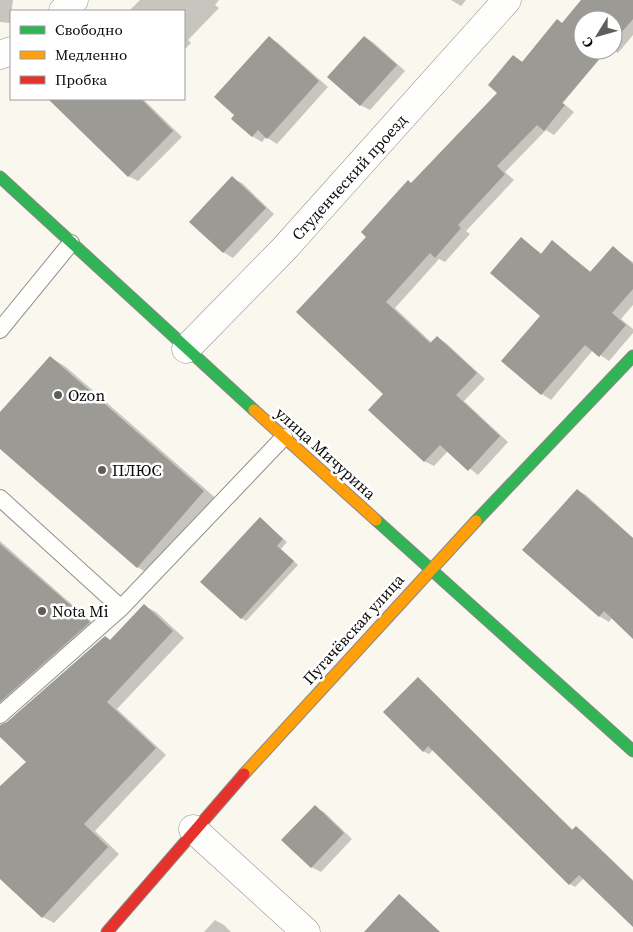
<svg xmlns="http://www.w3.org/2000/svg" width="633" height="932" font-family="'Source Serif 4',serif">
  <style>
    .shadow { fill: #0003 }
    .building { fill: #9c9a95 }
    .lines { fill: none; stroke-linecap: round; stroke-linejoin: round }
    .lane-casing { stroke: #93918e; stroke-width: 18 }
    .street-casing { stroke: #93918e; stroke-width: 29 }
    .fast-casing { stroke: #898884; stroke-width: 13 }
    .slow-casing { stroke: #898884; stroke-width: 13 }
    .jam-casing { stroke: #898884; stroke-width: 13 }
    .lane { stroke: #fefefd; stroke-width: 16 }
    .street { stroke: #fefefd; stroke-width: 28 }
    .fast { stroke: #30b455; stroke-width: 11 }
    .slow { stroke: #ff9f0a; stroke-width: 11 }
    .jam { stroke: #e5322d; stroke-width: 11 }
    .poi-dot { fill: #5f5e5b; stroke: #fff; stroke-width: 2 }
    .labels { text-anchor: middle; dominant-baseline: central; stroke-width: 5; stroke-linejoin: round; paint-order: stroke }
    .street-label { font-size: 16px; fill: #0b0b0b; stroke: #fff }
    .poi-label { font-size: 16px; fill: #0b0b0b; stroke: #fff; text-anchor: start }
  </style>
  <rect width="100%" height="100%" fill="#faf7ef"/>
  <!-- shadow -->
  <path class="shadow" d="M0,0H13L10,23L0,22Z
    M140,0H219L215,5L219,8L188,40L191,43L184,50V11H129Z
    M451,0H466L461,6Z
    M583,0H633V35L618,53L613,50V20H583V50H607L563,103L574,112L554,135L546,130L505,172L514,180L466,231L470,234L445,262L439,259L395,308L432,343L437,337L446,343L485,379L464,401L508,442L478,475L448,451L434,466L424,461L385,394L368,236L412,184L499,92L514,57L523,62L563,24Z
    M269,37L278,43L328,87L277,144L266,137L262,142L252,136L236,115Z
    M365,37L374,43L405,71L370,110L360,105Z
    M50,99H111L121,108L130,99H143L182,137L138,181L128,176Z
    M232,178L242,183L274,214L233,258L223,252Z
    M521,239L542,254L553,242L591,272L613,248L633,262V305L621,319L633,329V333L609,361L593,350L551,400L542,394V315Z
    M50,357L66,367L219,501L153,576L137,567L0,448V414Z
    M577,490L586,495L633,538V637L612,618L609,622L599,616Z
    M260,518L287,542L281,549L298,565L246,621L241,618Z
    M0,541L102,631L0,712Z
    M145,606L156,612L184,638L117,709L166,755L95,831L119,854L54,923L43,917L0,877V788L27,762L112,641Z
    M418,679L574,831L577,828L582,831L633,880V925L584,878L575,887L570,884L433,750L429,754L423,751Z
    M315,807L324,812L352,839L321,872L311,867Z
    M400,895L404,898L440,932H375Z
    M215,920L224,925L231,932H204Z"/>
  <!-- building -->
  <path class="building" d="M581,0H633V19L613,42V20H583V50H607L562,103L565,105L544,131L537,125L497,166L505,174L458,225L461,228L435,258L430,253L386,302L430,343L437,336L477,373L456,395L500,436L468,471L440,445L424,462L368,410L383,394L296,312L366,237L361,232L408,180L411,183L497,93L488,85L513,55L522,62L557,19L562,23Z
    M269,36L319,81L267,139L258,130L252,137L231,119L234,115L214,97Z
    M364,36L397,65L360,106L327,77Z
    M48,99H141L173,131L128,177Z
    M232,176L266,208L223,253L189,222Z
    M521,237L541,254L552,240L590,272L613,246L633,264V289L612,313L626,325L599,357L585,345L541,395L501,361L540,316L490,273Z
    M50,356L204,491L137,568L0,449V412Z
    M577,489L633,538V639L604,611L599,617L522,550Z
    M260,517L283,539L277,546L294,561L241,619L200,582Z
    M0,544L90,622L0,702Z
    M144,604L173,631L107,702L156,748L84,824L108,847L42,918L0,879V786L26,762L0,737V725L7,722L105,636L110,640Z
    M418,677L572,830L576,826L633,881V927L579,875L569,885L428,746L423,752L383,712Z
    M315,805L344,833L311,868L281,840Z
    M399,894L440,932H364Z"/>
  <g class="lines">
    <defs>
      <path id="lane" d="M0,330L71,243
        M0,498L121,608
        M0,715L121,608L284,437"/>
      <path id="street" d="M63,11L74,0
        M0,55L11,51
        M186,349L284,249L507,0
        M193,829L306,932"/>
      <path id="fast" d="M0,177L254,410
        M376,520L633,751
        M476,521L633,356"/>
      <path id="slow" d="M254,410L376,520
        M244,774L476,521"/>
      <path id="jam" d="M107,932L244,774"/>
    </defs>
    <!-- lane casing -->
    <use href="#lane" class="lane-casing"/>
    <!-- street casing -->
    <use href="#street" class="street-casing"/>
    <!-- fast casing -->
    <use href="#fast" class="fast-casing"/>
    <!-- slow casing -->
    <use href="#slow" class="slow-casing"/>
    <!-- jam casing -->
    <use href="#jam" class="jam-casing"/>
    <!-- lane -->
    <use href="#lane" class="lane"/>
    <!-- street -->
    <use href="#street" class="street"/>
    <!-- fast -->
    <use href="#fast" class="fast"/>
    <!-- slow -->
    <use href="#slow" class="slow"/>
    <!-- jam -->
    <use href="#jam" class="jam"/>
  </g>
  <!-- markers -->
  <g class="poi-dot">
    <circle cx="58" cy="395" r="5"/>
    <circle cx="102" cy="470" r="5"/>
    <circle cx="42" cy="611" r="5"/>
  </g>
  <g class="labels">
    <!-- street labels -->
    <g class="street-label">
      <text transform="translate(349 177) rotate(-48)">Студенческий проезд</text>
      <text transform="translate(326 453) rotate(42)">улица Мичурина</text>
      <text transform="translate(353 629) rotate(-48)">Пугачёвская улица</text>
    </g>
    <!-- poi labels -->
    <g class="poi-label">
      <text x="68" y="395">Ozon</text>
      <text x="112" y="470">ПЛЮС</text>
      <text x="52" y="611">Nota Mi</text>
    </g>
  </g>
  <!-- legend -->
  <rect x="10" y="10" width="175" height="90" fill="#ffffff" stroke="#9d9d9d"/>
  <rect x="20" y="26" width="25" height="8" fill="#30b455" stroke="#9d9d9d"/>
  <text x="55" y="35" font-size="15" fill="#0b0b0b">Свободно</text>
  <rect x="20" y="51" width="25" height="8" fill="#ff9f0a" stroke="#9d9d9d"/>
  <text x="55" y="60" font-size="15" fill="#0b0b0b">Медленно</text>
  <rect x="20" y="76" width="25" height="8" fill="#e5322d" stroke="#9d9d9d"/>
  <text x="55" y="85" font-size="15" fill="#0b0b0b">Пробка</text>
  <!-- north arrow -->
  <g transform="translate(598 35) rotate(233)"><circle r="24" fill="#ffffff" stroke="#9d9d9d"/>
  <path d="M0-4L9 19L0 12L-9 19Z" fill="#5f5e5b"/>
  <text y="-8" font-size="14" font-weight="bold" text-anchor="middle" fill="#0b0b0b">С</text>
  </g>
</svg>
